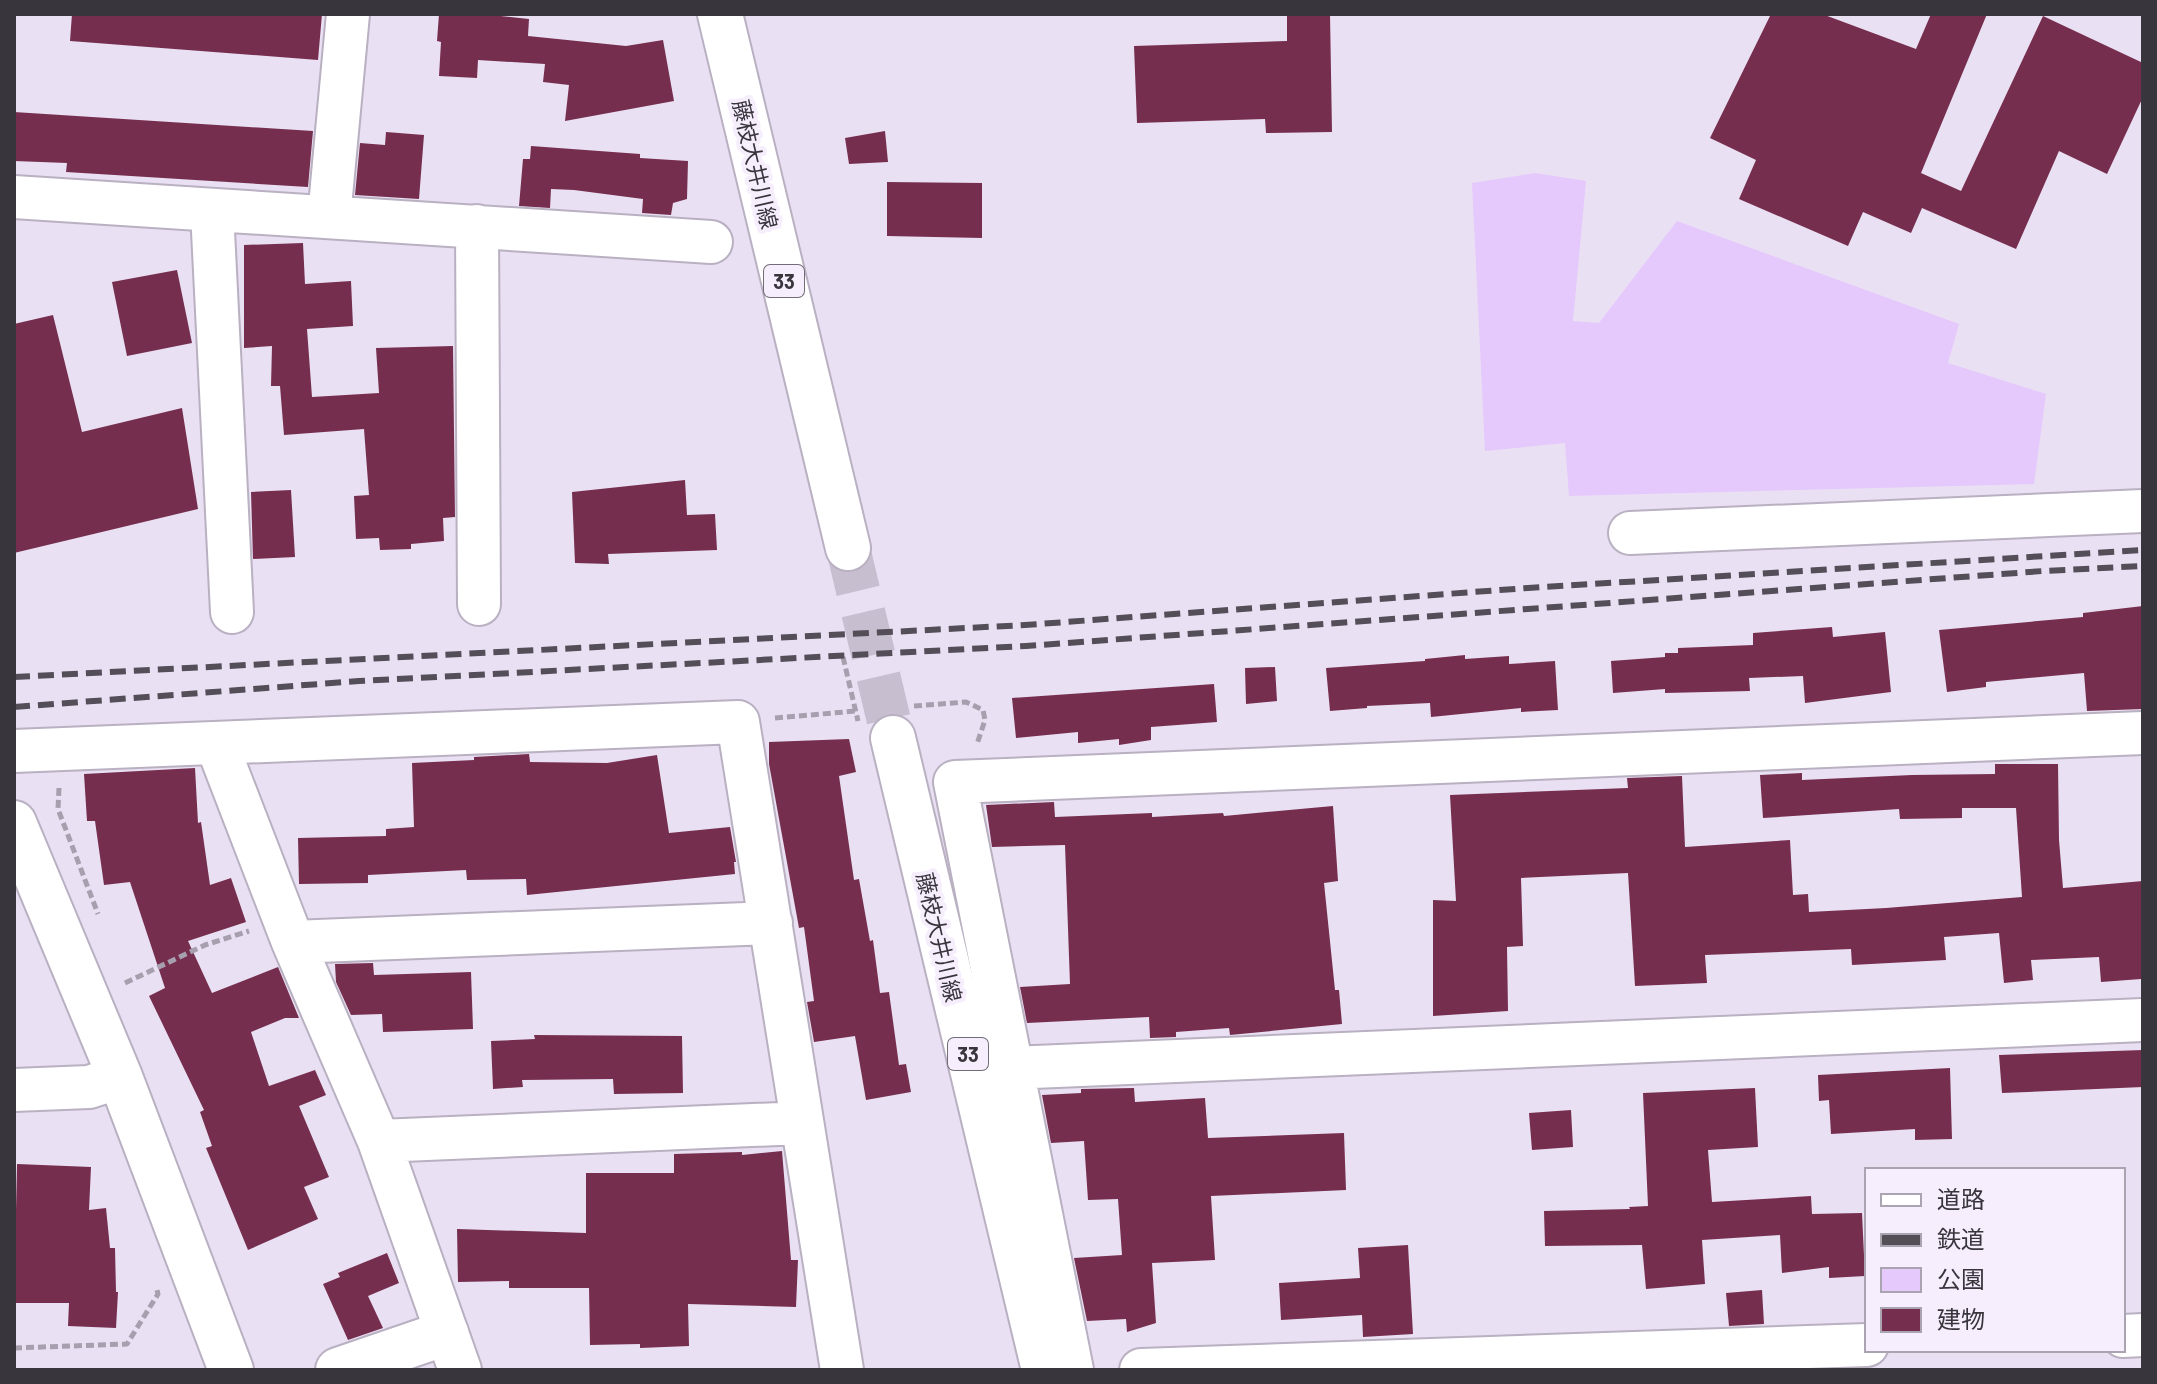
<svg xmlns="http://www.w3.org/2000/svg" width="2157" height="1384" font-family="Barlow,'Noto Sans JP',sans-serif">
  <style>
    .green { fill: #e5c8fc }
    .building { fill: #762e4e }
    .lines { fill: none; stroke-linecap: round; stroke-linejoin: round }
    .primary-tunnel { stroke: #c7becf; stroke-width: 44; stroke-dasharray: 44 22; stroke-linecap: butt }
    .street-casing { stroke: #b9b0c2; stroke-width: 46 }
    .secondary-casing { stroke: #b9b0c2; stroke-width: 48 }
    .primary-casing { stroke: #b9b0c2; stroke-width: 48 }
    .path { stroke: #a79fae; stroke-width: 5; stroke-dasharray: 8 4; stroke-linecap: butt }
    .street { stroke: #fff; stroke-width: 42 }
    .secondary { stroke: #fff; stroke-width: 44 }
    .primary { stroke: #fff; stroke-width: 44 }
    .rail { stroke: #534e58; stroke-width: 6; stroke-dasharray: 16 8; stroke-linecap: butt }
    .labels { text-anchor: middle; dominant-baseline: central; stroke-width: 8; stroke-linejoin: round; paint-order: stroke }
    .shield { fill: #f6eefd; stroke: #726c77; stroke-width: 2 }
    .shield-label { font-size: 20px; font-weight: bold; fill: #39353d }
    .street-label { font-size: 22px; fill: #39353d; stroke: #f6eefd }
  </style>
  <rect width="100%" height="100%" fill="#eae0f3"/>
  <!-- green -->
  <path class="green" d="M1535,173L1586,181L1573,321L1599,323L1677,221L1959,324L1948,363L2046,394L2034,484L1569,496L1565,443L1485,451L1472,183Z"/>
  <!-- building -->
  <path class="building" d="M72,14H322L318,60L70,41Z
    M439,14H482L529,19L528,36L626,46L663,40L674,101L565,121L569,85L543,82L545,64L478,60L477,78L439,76L441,42L437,41Z
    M1287,14H1330L1332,132L1266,133L1265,119L1137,123L1134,46L1287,41Z
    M1771,14H1822L1916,49L1931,14H1987L1921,173L1961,191L2043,16L2143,63V97L2107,174L2059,151L2016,249L1922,208L1911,233L1863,212L1848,246L1739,199L1756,160L1710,138Z
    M14,112L313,131L308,187L66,172L67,163L14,161Z
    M885,131L888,162L849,164L845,138Z
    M386,132L424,135L419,199L355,195L360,143L385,145Z
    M531,146L640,154V158L688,161L687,199L673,203L671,215L642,213L643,199L574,190L551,189L550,208L519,206L523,159H530Z
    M887,182L982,183V238L887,236Z
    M303,243L305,284L351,281L353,326L307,329L312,397L379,393L376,348L453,346L455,517L443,518L444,541L411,544V549L380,550L379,538L356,539L354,496L369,495L364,429L284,435L280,386H271L272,346L244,348V245Z
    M177,270L192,343L127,356L112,282Z
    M53,315L82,432L182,408L198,509L14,553V324Z
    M685,480L687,515L715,514L717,550L608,554L609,564L575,563L572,492Z
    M291,490L295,557L253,559L251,492Z
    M2143,606V709L2087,711L2084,673L1986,682V687L1947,692L1939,630L2083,617V613Z
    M1832,627L1833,637L1885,632L1891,692L1805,703L1803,676L1749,678L1750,691L1665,693V689L1613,693L1611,661L1665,657V653H1678V648L1753,645V633Z
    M1465,655V659L1509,656V664L1555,661L1558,710L1521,712V708L1431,717L1430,703L1367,706V708L1330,711L1326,668L1425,661V659Z
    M1275,667L1277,701L1246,704L1245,668Z
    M1214,684L1217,722L1151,727V740L1119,745V739L1078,743V732L1016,738L1012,698Z
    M849,739L856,772L839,776L854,880L859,879L870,941L873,940L880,993L889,992L899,1065L906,1064L911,1092L866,1100L855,1036L814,1042L807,1002L814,1001L804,927L799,928L769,764V742Z
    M529,754L530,762L607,763L657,755L669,833L730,827L736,862H734L735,874L527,895L526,879L467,880L466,870L368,875V883L299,884L298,838L386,836V829L414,827L412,763L474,760V757Z
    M1995,764H2058L2059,840L2063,888L2143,881L2141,979L2101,982L2099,957L2031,960L2033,980L2004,983L1999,933L1944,937L1946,960L1852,965L1851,949L1705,955L1707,983L1635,986L1628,873L1521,878L1523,946L1507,947L1508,1011L1433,1016V900L1456,901L1450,795L1628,788L1627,778L1682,776L1685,847L1790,840L1793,895L1808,894L1809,912L1886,908L2022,897L2016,808H1962V818L1900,819L1899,809L1763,818L1760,775L1802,773V780L1912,775L1995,774Z
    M195,768L198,823L201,822L210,885L231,878L246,922L188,941L212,993L278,967L299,1018H285L251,1032L269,1086L315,1070L326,1095L299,1106L329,1177L304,1187L318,1219L248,1250L206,1148L212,1146L200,1112L204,1110L149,996L165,988L130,882L104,885L95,821H87L84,774Z
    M1054,802L1055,817L1152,813V817L1223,813L1224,816L1333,806L1338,881L1324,883L1335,990H1339L1342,1024L1230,1035L1229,1028L1176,1032V1037L1150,1038L1149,1017L1027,1023L1020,987L1070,984L1065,845L992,847L986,805Z
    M373,963L374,975L471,972L473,1029L383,1032L382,1014L351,1015L336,982L335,964Z
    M534,1035L682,1036L683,1093L614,1094L613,1079L522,1080L523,1087L493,1089L491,1041L535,1039Z
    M2143,1050V1087L2002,1093L1999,1055Z
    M1950,1068L1952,1139L1915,1140V1129L1831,1134L1829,1100L1819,1101L1818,1075Z
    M1134,1088L1135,1102L1205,1098L1208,1138L1344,1133L1346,1190L1211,1196L1215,1260L1152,1263L1156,1323L1127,1332L1126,1319L1087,1321L1074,1258L1122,1255L1118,1199L1088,1200L1084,1141L1051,1143L1042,1095L1081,1093V1089Z
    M1755,1088L1758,1147L1708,1150L1712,1202L1811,1196L1812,1214L1862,1213L1865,1276L1829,1278V1267L1782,1273L1780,1235L1702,1240L1705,1284L1646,1289L1642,1245L1545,1246L1544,1211L1630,1209L1629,1207L1648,1206L1643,1093Z
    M1571,1110L1573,1147L1532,1150L1529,1113Z
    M782,1151L791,1260H798L796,1307L688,1304L689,1346L640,1348V1344L590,1345L589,1288H509V1281L458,1282L457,1229L586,1233V1173H674V1154L742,1152V1155Z
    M17,1164L91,1167L89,1210L106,1208L110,1248H115L116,1292H118L116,1328L68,1326L69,1303H14Z
    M1408,1245L1413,1334L1363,1337L1362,1315L1281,1320L1279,1283L1360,1278L1358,1248Z
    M387,1253L399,1283L368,1296L383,1328L348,1340L323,1284L340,1277L338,1273Z
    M1762,1290L1764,1324L1729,1326L1726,1293Z"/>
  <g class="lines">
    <!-- primary-tunnel -->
    <path class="primary-tunnel" d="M848,548L893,738"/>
    <defs>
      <path id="street" d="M14,197L711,242
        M212,211L232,612
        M329,217L348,14
        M477,226L479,604
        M1630,533L2143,511
        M217,745L293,942L379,1141L460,1370
        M14,751L738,722L842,1370
        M293,942L771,923
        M1012,1068L2143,1020
        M14,1090L89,1087L120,1077
        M379,1141L801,1123
        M2123,1336L2143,1335
        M1072,1370L955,782L2143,733
        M1141,1370L1867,1345"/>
      <path id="secondary" d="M14,823L120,1077L231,1370
        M338,1370L446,1333"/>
      <path id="primary" d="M720,14L848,548
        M893,738L1044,1370"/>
    </defs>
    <!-- street casing -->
    <use href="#street" class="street-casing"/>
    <!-- secondary casing -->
    <use href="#secondary" class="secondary-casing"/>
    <!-- primary casing -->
    <use href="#primary" class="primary-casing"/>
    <!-- path -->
    <path class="path" d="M843,657L858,721
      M914,706L966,702L983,710L985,720L977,744
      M775,718L856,711
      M59,788L58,809L98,914
      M125,983L205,945L249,931
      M14,1348L127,1344L158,1294L157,1290"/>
    <!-- street -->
    <use href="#street" class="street"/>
    <!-- secondary -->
    <use href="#secondary" class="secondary"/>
    <!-- primary -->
    <use href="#primary" class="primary"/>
    <!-- rail -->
    <path class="rail" d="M14,677L1025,625L1528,588L2143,550
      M14,707L359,681L1026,646L2043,571L2143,566"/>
  </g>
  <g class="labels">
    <!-- shield labels -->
    <g class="shield">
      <rect x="764" y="265" width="40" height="32" rx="6"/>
      <rect x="948" y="1038" width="40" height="32" rx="6"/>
    </g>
    <g class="shield-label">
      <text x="784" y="281">33</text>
      <text x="968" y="1054">33</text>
    </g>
    <!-- street labels -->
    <g class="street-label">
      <text transform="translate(756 164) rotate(77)">藤枝大井川線</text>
      <text transform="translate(940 937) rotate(77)">藤枝大井川線</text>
    </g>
  </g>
  <!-- border -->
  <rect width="2157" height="1384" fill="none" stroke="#39353d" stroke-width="32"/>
  <!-- legend -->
  <rect x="1865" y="1168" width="260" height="184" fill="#f6eefd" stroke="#aaa4b0" stroke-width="2"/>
  <rect x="1881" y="1194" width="40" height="12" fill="#ffffff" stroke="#aaa4b0" stroke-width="2"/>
  <text x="1937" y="1208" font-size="24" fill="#39353d">道路</text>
  <rect x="1881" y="1234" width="40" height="12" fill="#534e58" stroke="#aaa4b0" stroke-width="2"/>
  <text x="1937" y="1248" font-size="24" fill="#39353d">鉄道</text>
  <rect x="1881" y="1268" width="40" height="24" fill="#e5c8fc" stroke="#aaa4b0" stroke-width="2"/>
  <text x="1937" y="1288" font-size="24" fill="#39353d">公園</text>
  <rect x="1881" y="1308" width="40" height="24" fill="#762e4e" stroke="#aaa4b0" stroke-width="2"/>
  <text x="1937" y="1328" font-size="24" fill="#39353d">建物</text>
</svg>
